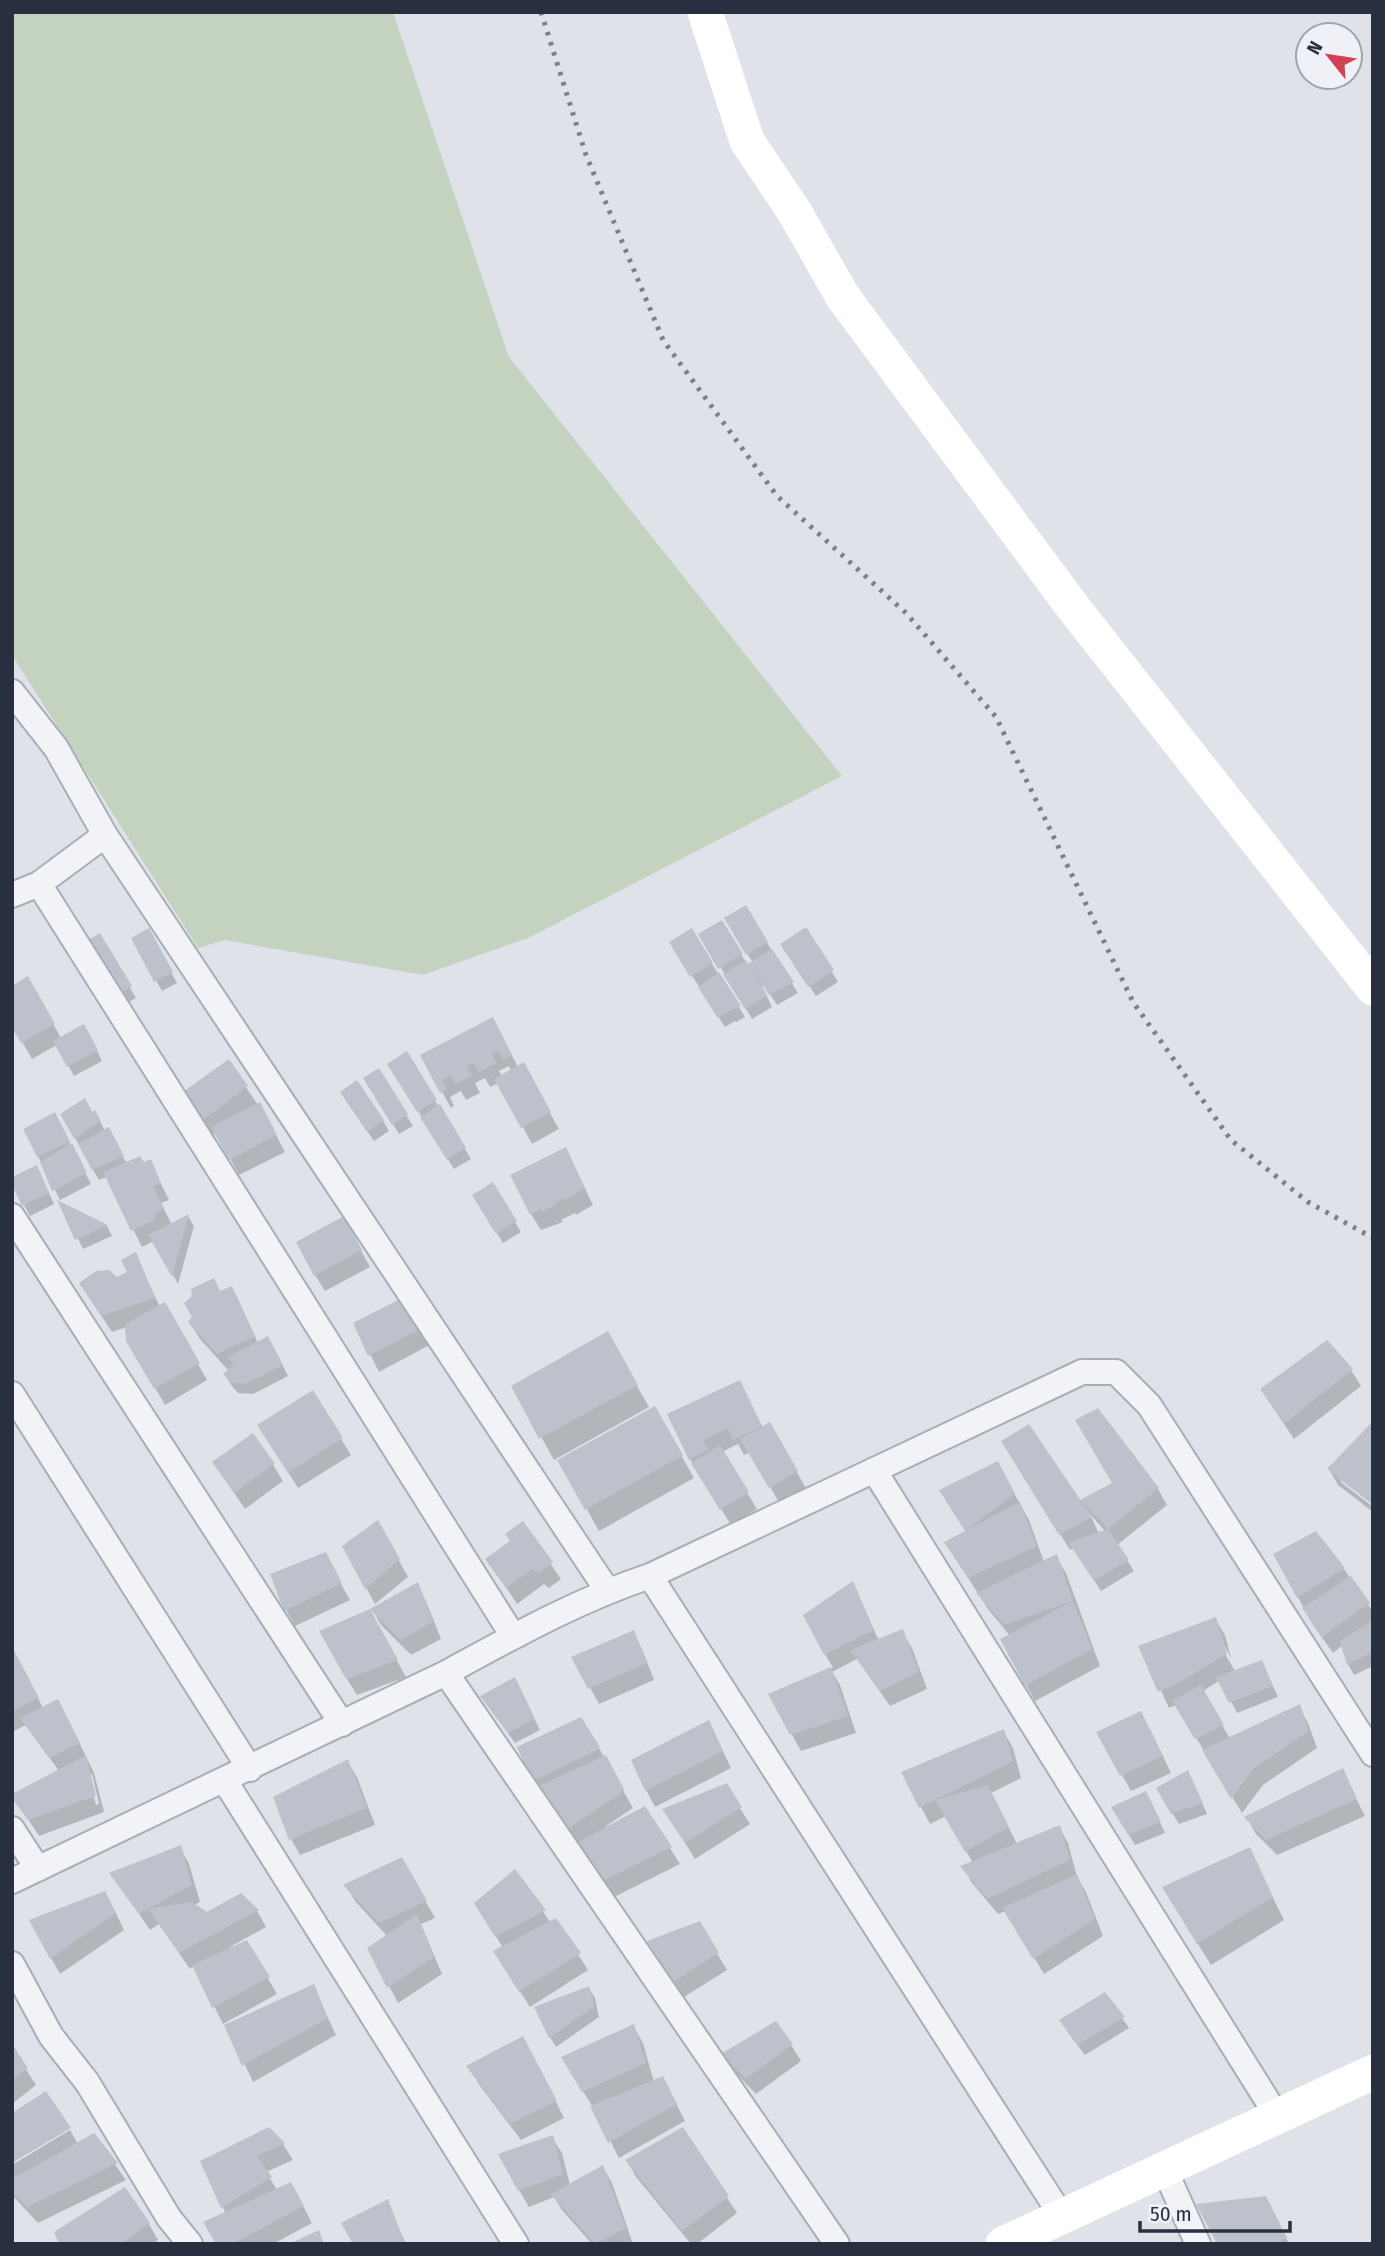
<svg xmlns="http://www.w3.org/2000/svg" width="1385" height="2256" font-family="'Fira Sans Condensed',sans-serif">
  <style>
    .green { fill: #c4d3c0 }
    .shadow { fill: #0003; fill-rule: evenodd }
    .building { fill: #bcc1cb }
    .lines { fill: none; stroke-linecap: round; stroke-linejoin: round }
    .street-casing { stroke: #a8adb6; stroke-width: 28 }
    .street { stroke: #f2f3f7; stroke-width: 24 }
    .secondary { stroke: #fff; stroke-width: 35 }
    .rail { stroke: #788192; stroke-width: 5; stroke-dasharray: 3.5 7; stroke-linecap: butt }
  </style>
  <rect width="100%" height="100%" fill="#dfe3e9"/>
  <!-- green -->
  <path class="green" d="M12,12H393L509,357L842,776L528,938L423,975L225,940L198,948L12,655Z"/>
  <!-- shadow -->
  <path class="shadow" d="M745,907L798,993L777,1005L764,985L762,986L772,1007L752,1019L701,935L722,922L748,966L753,963L726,919Z
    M148,930L177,983L162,991L133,939Z
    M691,930L745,1017L736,1022L735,1021L725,1027L671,943Z
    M806,930L838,982L816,996L789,955Z
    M100,935L136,998L121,1007Z
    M28,979L61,1038L90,1037L102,1061L74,1076L57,1045L32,1059L12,1024Z
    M501,1035L518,1067L523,1065L559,1129L532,1144L499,1083L490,1087L485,1078L475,1083L480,1093L466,1100L461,1091L450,1097L454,1106L451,1108L422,1056ZM509,1066L511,1071L502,1076L499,1071Z
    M406,1054L471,1159L454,1169L389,1064Z
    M228,1061L268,1120L285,1152L239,1175L216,1132L213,1135L194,1109Z
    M379,1071L413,1126L399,1134L371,1089Z
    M348,1103L383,1121L389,1131L374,1141Z
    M95,1112L105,1131L108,1130L127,1164H143L150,1161L169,1200L161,1203L172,1225L188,1216L194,1226L178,1284L154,1241L142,1247L107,1177L99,1180L62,1115Z
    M60,1125L91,1184L60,1200L38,1156Z
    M566,1150L593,1205L576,1215L575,1213L561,1220L563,1222L541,1230L531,1214Z
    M42,1178L54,1204L30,1216L24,1205Z
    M492,1184L521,1232L503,1243L474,1195Z
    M61,1204L107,1226L112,1236L83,1249Z
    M352,1234L370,1267L325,1291L315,1275Z
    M135,1254L160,1307L164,1304L207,1380L165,1405L128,1340L127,1327L112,1332L91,1300L117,1279L129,1272Z
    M221,1293L240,1304L258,1343L274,1348L288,1376L253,1394L238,1393L231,1385L225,1374L229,1371L200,1339L190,1323L194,1317Z
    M410,1296L435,1342L379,1372L355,1324Z
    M620,1356L649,1407L554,1460L513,1386Z
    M1351,1370L1361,1386L1294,1439L1272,1406Z
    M739,1382L763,1428L769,1424L806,1488L780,1504L750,1452L744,1455L738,1444L722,1452L757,1509L731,1525L690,1459Z
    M312,1393L351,1455L298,1488L269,1442Z
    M667,1430L694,1478L599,1531L560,1461Z
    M1013,1457L1080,1502L1114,1483L1158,1489L1167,1505L1117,1545L1134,1571L1101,1591L1073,1548L1070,1550ZM1090,1514L1106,1532L1099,1534Z
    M214,1463L273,1465L283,1481L245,1509Z
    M1329,1469L1341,1477V1482L1373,1507V1512L1338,1485Z
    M1006,1479L1029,1520L1044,1562L1056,1557L1066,1573L1100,1666L1035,1701L1026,1685L1010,1636L988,1609L956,1559L966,1532L942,1491Z
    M378,1523L408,1577L375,1604L344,1546Z
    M523,1523L561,1579L549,1588L544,1584L517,1604L488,1559L512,1542Z
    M325,1555L350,1600L295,1626L286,1610L273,1575Z
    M1275,1555L1344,1569L1373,1612V1666L1354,1675L1348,1664L1343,1645L1333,1653L1313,1625Z
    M853,1584L879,1641L902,1632L912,1648L927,1689L890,1706L857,1659L832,1672L840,1685L856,1733L801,1751L770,1695L833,1668L825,1654Z
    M417,1585L426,1601L441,1639L411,1655L381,1625L372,1609Z
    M369,1611L406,1677L357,1695L347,1679Z
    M1215,1619L1225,1635L1231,1658L1224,1645L1221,1647L1235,1671L1267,1673L1278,1697L1237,1713L1220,1680L1203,1691L1230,1739L1299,1707L1308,1723L1317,1748L1263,1785L1242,1813L1176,1705L1169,1708L1141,1647Z
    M633,1632L642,1649L654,1680L599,1704L574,1658Z
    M12,1655L24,1670L43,1708L67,1717L94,1773L104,1812L39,1836L13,1796L59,1771L26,1725L12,1732ZM88,1774H92L99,1804L96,1805Z
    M520,1690L540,1730L515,1743L489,1707Z
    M1150,1729L1171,1773L1131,1791L1098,1733Z
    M1003,1731L1013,1748L1021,1778L991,1793L1017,1844L1059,1827L1068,1843L1077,1877L1086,1892L1103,1936L1044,1974L1006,1911L998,1914L972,1883L963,1867L973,1863L946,1816L930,1824L903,1773Z
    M717,1739L731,1768L655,1807L646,1790Z
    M599,1748L633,1808L606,1826L607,1828L670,1848L680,1864L610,1899L533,1781Z
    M347,1761L357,1777L375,1825L300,1855L291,1839Z
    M1342,1771L1365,1816L1277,1855L1256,1834L1247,1818Z
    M1193,1782L1207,1814L1179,1824L1158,1789Z
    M726,1786L750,1824L695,1859L674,1825Z
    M1151,1803L1165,1833L1135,1845L1113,1808Z
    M180,1847L189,1864L200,1902L194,1905L207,1914L241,1895L257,1911L266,1927L230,1947L231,1949L247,1943L277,1994L223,2024L194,1966L190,1969L159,1924L150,1930L112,1874Z
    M1249,1850L1284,1920L1211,1965L1177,1910Z
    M401,1859L435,1918L421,1924L442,1974L398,2003L369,1948L387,1936L355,1901L346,1885Z
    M515,1871L551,1923L556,1920L588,1970L530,2007L505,1968L503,1948L486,1920Z
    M114,1909L124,1930L60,1974L51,1958Z
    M699,1923L727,1970L684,1997L659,1958Z
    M313,1986L336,2035L253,2082L227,2026Z
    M589,1988L595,1998L599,2017L556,2047L550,2037Z
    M1105,1994L1129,2028L1085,2055L1067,2031Z
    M634,2027L643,2043L654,2082L672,2095L685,2121L619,2158L593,2107L572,2074Z
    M791,2045L801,2061L756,2094L733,2070L724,2054Z
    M12,2047L36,2085L12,2104Z
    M532,2054L564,2118L521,2140L478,2083L469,2067Z
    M269,2129L283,2144L293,2160L266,2172L277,2190L300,2200L312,2223L273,2244H217L226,2214L202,2161Z
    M682,2129L737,2213L697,2244H691L636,2177L627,2161Z
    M70,2130L78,2144L94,2135L126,2180L38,2223L12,2195V2165Z
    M552,2137L562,2153L570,2185L603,2167L612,2183L633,2244H592L562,2210L554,2197L529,2207L519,2190Z
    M387,2201L406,2244H354Z
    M1274,2214L1289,2244H1219Z
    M149,2224L158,2240L153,2244H60Z"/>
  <!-- building -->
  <path class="building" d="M746,905L768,942L746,955L724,918Z
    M722,920L743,954L718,969L698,934Z
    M806,927L834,970L808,987L780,944Z
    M149,928L173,972L154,982L131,938Z
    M692,928L713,963L690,977L669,942Z
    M100,933L132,986L113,997L82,944Z
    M772,949L794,982L769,995L752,968L767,996L745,1009L723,974L746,960L748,964Z
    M719,972L741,1006L717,1017L698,987Z
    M28,976L55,1024L21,1043L12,1028V986Z
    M493,1017L512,1055L503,1060L498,1051L492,1054L496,1063L479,1072L474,1063L467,1066L472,1076L455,1084L451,1075L442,1080L446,1089L440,1093L420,1055Z
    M84,1024L98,1050L67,1067L53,1041Z
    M407,1051L437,1100L417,1112L387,1064Z
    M229,1059L248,1086L203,1120L183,1092Z
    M524,1062L551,1112L521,1128L494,1079Z
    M379,1068L408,1114L392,1125L363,1078Z
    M357,1080L384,1120L367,1132L340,1092Z
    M85,1098L92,1112L95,1110L101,1121L88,1129L75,1140L60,1114Z
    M260,1102L277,1135L229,1160L211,1127Z
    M440,1104L466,1148L447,1160L420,1117Z
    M55,1112L70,1142L37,1157L23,1129Z
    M109,1127L124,1156L92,1170L78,1144Z
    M72,1143L87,1173L52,1191L40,1162Z
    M566,1147L585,1188L565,1200L564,1198L554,1203L555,1205L542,1212L541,1209L530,1215L510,1175Z
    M140,1156L144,1162L151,1159L161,1183L153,1186L164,1208L154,1214L155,1220L131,1231L103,1172Z
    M37,1165L49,1193L22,1206L12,1185V1177Z
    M493,1182L517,1221L496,1234L472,1195Z
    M57,1200L108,1225L75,1240Z
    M189,1214L172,1277L148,1235Z
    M344,1216L362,1250L314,1276L296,1242Z
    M136,1252L155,1298L101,1316L79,1283L96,1271L109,1270L117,1277L127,1272L121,1260Z
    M214,1278L220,1291L232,1286L255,1336L217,1354L188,1322L192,1317L184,1303L192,1296L191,1289Z
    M410,1294L428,1325L368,1356L353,1323Z
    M165,1302L200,1363L154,1389L126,1341L125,1324Z
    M608,1331L638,1385L539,1439L511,1386Z
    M268,1336L283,1365L246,1384L230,1382L223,1374L234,1364L227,1357Z
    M1327,1340L1353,1369L1284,1424L1260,1389Z
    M740,1380L762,1426L733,1440L728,1428L703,1440L708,1450L689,1460L667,1414Z
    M313,1390L343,1438L288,1473L257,1425Z
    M655,1406L683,1455L585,1510L557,1460Z
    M1098,1408L1159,1488L1108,1529L1080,1500L1112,1483L1075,1420Z
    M1373,1421V1505L1327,1469Z
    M770,1422L798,1471L769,1488L740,1439Z
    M1029,1424L1092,1517L1059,1535L1001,1441Z
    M253,1433L275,1464L234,1493L212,1462Z
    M720,1445L749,1492L720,1510L691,1463Z
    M998,1461L1015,1494L965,1531L939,1490Z
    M1020,1502L1037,1546L968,1578L944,1542Z
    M378,1520L400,1559L365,1589L342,1546Z
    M523,1521L553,1562L539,1573L533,1569L506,1588L485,1559L510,1541L505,1534Z
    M1108,1529L1129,1560L1094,1581L1068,1542Z
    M1316,1531L1345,1568L1297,1598L1273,1554Z
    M326,1552L342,1583L284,1611L270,1574Z
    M1057,1554L1073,1601L1004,1625L976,1593Z
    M1351,1576L1370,1603L1322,1637L1302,1608Z
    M853,1581L874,1630L824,1655L803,1615Z
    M418,1582L433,1622L400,1640L370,1609Z
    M1073,1601L1092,1649L1025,1686L1000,1639Z
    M370,1609L398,1660L346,1679L319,1631Z
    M1216,1617L1227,1654L1178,1683L1158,1692L1138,1646Z
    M1373,1620V1652L1347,1665L1340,1641Z
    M903,1629L919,1672L880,1691L850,1650Z
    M634,1630L647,1663L588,1689L571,1657Z
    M15,1652L39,1698L12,1711V1653Z
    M1262,1660L1273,1686L1229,1703L1216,1677Z
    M831,1667L848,1716L790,1735L768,1694Z
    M515,1677L535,1719L508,1733L480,1696Z
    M1201,1685L1224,1725L1195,1739L1172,1701Z
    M58,1699L80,1743L49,1758L20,1718Z
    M1300,1704L1309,1731L1254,1768L1231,1799L1202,1750Z
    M1141,1711L1163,1756L1120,1776L1096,1732Z
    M581,1717L600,1747L532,1782L517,1747Z
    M709,1720L723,1751L645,1791L631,1760Z
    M1004,1729L1013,1761L919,1808L901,1772Z
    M86,1755L96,1796L28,1820L12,1798V1794Z
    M606,1755L625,1791L565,1831L532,1789Z
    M348,1759L367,1808L289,1840L273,1797Z
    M1343,1768L1357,1799L1266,1840L1244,1817Z
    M1188,1770L1203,1803L1171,1814L1156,1788Z
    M727,1783L742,1807L685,1843L662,1809Z
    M988,1785L1009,1827L965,1852L935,1800Z
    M1146,1791L1161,1822L1128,1835L1111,1807Z
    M645,1806L672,1847L599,1883L570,1846Z
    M1060,1825L1070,1860L987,1899L960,1866Z
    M181,1845L192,1885L139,1914L109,1873Z
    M1250,1847L1273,1897L1197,1944L1162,1887Z
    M402,1857L427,1901L379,1923L343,1885Z
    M515,1869L546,1910L495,1937L474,1903Z
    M1077,1874L1095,1919L1033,1959L1002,1908Z
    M105,1891L116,1913L50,1959L29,1920Z
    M241,1893L259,1910L179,1953L148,1909L192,1902L207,1912Z
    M417,1914L434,1957L387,1988L367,1948Z
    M556,1918L581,1953L519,1992L493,1951Z
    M700,1921L719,1953L673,1982L647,1941Z
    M247,1940L270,1977L212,2008L192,1965Z
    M314,1984L328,2018L242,2066L224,2025Z
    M589,1986L595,2006L549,2038L534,2007Z
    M1105,1992L1125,2017L1077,2045L1059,2020Z
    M776,2021L793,2044L746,2079L721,2054Z
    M634,2024L646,2063L582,2092L561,2057Z
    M523,2036L557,2101L510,2124L466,2066Z
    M12,2044L28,2068L12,2080Z
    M663,2076L677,2104L608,2143L590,2106Z
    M46,2091L71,2128L12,2163V2113Z
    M269,2127L285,2143L257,2156L272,2177L221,2208L200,2161Z
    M683,2127L729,2196L682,2231L625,2160Z
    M94,2133L118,2163L27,2207L12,2192V2179Z
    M553,2135L563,2174L518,2191L498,2154Z
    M603,2165L626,2228L595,2244L551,2194Z
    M291,2182L304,2206L232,2244H216L203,2222Z
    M125,2187L150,2223L121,2244H59L54,2232Z
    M1266,2196L1287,2238L1275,2244H1217L1196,2204Z
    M388,2199L405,2244H353L341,2223Z
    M319,2230L324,2244H289Z"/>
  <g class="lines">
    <defs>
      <path id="street" d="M12,692L56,748L105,835L607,1590
        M39,884L513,1636
        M12,895L39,884L105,835
        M12,1216L342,1724
        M12,1394L250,1769
        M874,1470L1277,2116
        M650,1576L1061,2215
        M446,1673L837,2244
        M225,1781L516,2244
        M12,1829L38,1869
        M12,1881L446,1673C512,1637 578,1600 650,1576L1082,1372H1116L1149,1405L1373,1754
        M12,1964L51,2036L87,2082L169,2218L190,2244
        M1164,2168L1198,2244"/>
    </defs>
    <!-- street casing -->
    <use href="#street" class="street-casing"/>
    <!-- street -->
    <use href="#street" class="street"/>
    <!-- secondary -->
    <path class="secondary" d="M705,12L747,141L794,211L843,297L1072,606L1373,988
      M1003,2244L1373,2072"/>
    <!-- rail -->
    <path class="rail" d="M541,12L586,155L663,340L777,496L906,613L996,717L1133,1002L1231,1140L1308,1202L1373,1238"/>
  </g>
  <!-- border -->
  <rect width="1385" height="2256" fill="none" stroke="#283040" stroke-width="28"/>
  <!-- north arrow -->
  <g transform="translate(1329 56) rotate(300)"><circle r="33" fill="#eff1f6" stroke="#9fa4ad" stroke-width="2"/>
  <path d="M0-5L12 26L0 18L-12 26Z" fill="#d04254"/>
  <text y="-10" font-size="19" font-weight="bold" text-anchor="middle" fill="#283040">N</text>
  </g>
  <!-- scale -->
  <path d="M1140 2221v10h150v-10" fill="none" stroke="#283040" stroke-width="3.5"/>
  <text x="1150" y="2221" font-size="21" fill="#283040" stroke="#eff1f6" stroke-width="5" paint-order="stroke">50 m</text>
</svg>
